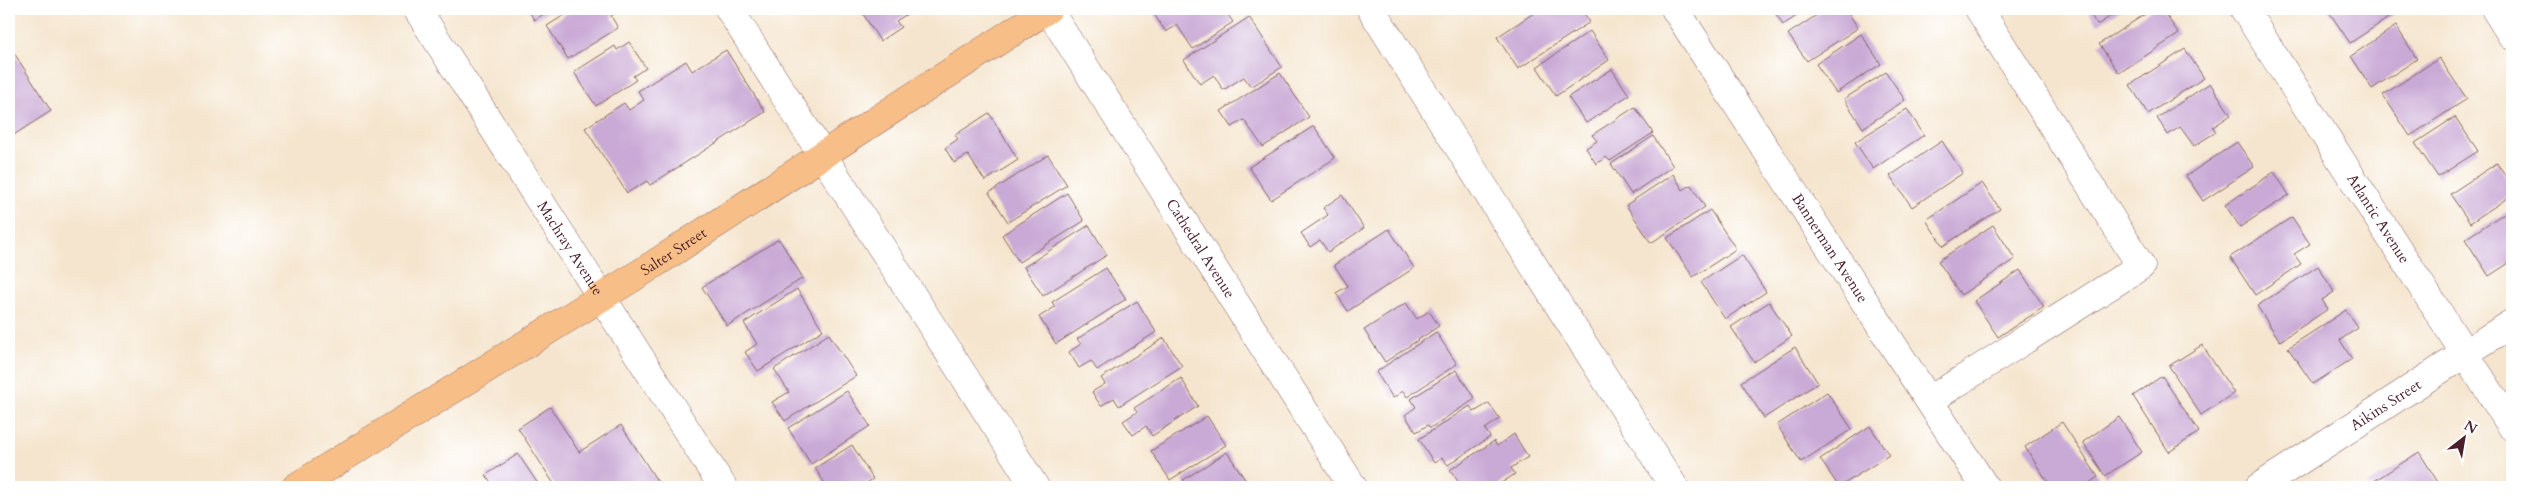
<svg xmlns="http://www.w3.org/2000/svg" width="2521" height="496" font-family="Cardo,serif">
  <style>
    .building { fill: #c9a9d5 }
    .lines { fill: none; stroke-linecap: round; stroke-linejoin: round }
    .minor-casing { stroke: #866464; stroke-width: 29 }
    .major-casing { stroke: #866464; stroke-width: 29 }
    .minor { stroke: #fff; stroke-width: 28 }
    .major { stroke: #f7be87; stroke-width: 28 }
    .labels { text-anchor: middle; dominant-baseline: central; stroke-width: 5; stroke-linejoin: round; paint-order: stroke }
    .street-label { font-size: 15px; fill: #4a1f2b; stroke: #fff }
  </style>
  <rect width="100%" height="100%" fill="#fff"/>
  <filter id="ink" filterUnits="userSpaceOnUse"><feTurbulence type="fractalNoise" baseFrequency=".02" numOctaves="2"/><feDisplacementMap in="SourceGraphic" scale="10" xChannelSelector="R" yChannelSelector="G"/><feConvolveMatrix kernelMatrix="1 2 1 2 8 2 1 2 1" color-interpolation-filters="sRGB"/></filter>
  <filter id="wash" filterUnits="userSpaceOnUse"><feTurbulence type="fractalNoise" baseFrequency=".0096" numOctaves="4" result="noise"/><feDisplacementMap in="SourceGraphic" scale="20" xChannelSelector="R" yChannelSelector="G"/><feGaussianBlur stdDeviation="1.12" result="paint"/><feColorMatrix in="noise" values="0 0 0 0 0 0 0 0 0 0 0 0 0 0 0 0 0 1.4 0 .05"/><feComposite in="paint" operator="in"/></filter>
  <g filter="url(#wash)">
    <rect width="100%" height="100%" fill="#f5e5ce"/>
    <g id="blocks">
      <!-- building -->
      <path class="building" d="M528,9H552L534,20Z
        M574,9H611L614,14L611,16L618,28L568,59L547,26Z
        M860,9H915L896,21L901,27L880,41Z
        M1153,9H1224L1233,22L1193,49L1177,25L1166,32L1151,10Z
        M1540,9H1581L1590,22L1518,69L1497,37Z
        M1773,9H1807L1783,25Z
        M1826,9H1846L1858,28L1807,61L1788,34Z
        M2087,9H2122L2097,25Z
        M2153,9H2162L2179,34L2119,73L2099,44Z
        M2327,9H2397L2399,11L2350,43Z
        M1249,17L1282,67L1251,87L1244,77L1223,90L1214,75L1200,84L1184,60Z
        M2396,26L2417,59L2372,89L2351,56Z
        M1590,31L1609,60L1556,96L1537,67Z
        M1861,34L1881,64L1836,93L1816,64Z
        M629,42L646,68L633,76L636,80L596,106L574,72L615,46L617,50Z
        M9,45L51,111L9,138Z
        M2185,49L2204,78L2148,114L2130,85Z
        M726,50L765,112L650,185L647,181L627,193L585,128L624,103L629,110L644,100L638,91L686,61L692,71Z
        M2439,58L2467,99L2410,136L2383,95Z
        M1612,69L1629,95L1586,123L1568,97Z
        M1886,72L1905,100L1863,128L1844,99Z
        M1280,73L1309,117L1263,147L1244,120L1232,127L1221,111Z
        M2210,83L2231,115L2213,127L2216,132L2194,146L2180,127L2168,135L2157,118Z
        M1635,107L1653,133L1610,161L1606,157L1596,164L1586,148L1597,141L1592,135Z
        M1907,109L1924,135L1873,169L1855,142Z
        M989,113L1018,160L985,181L968,155L954,163L945,148L958,139L955,135Z
        M2455,117L2478,151L2438,177L2415,143Z
        M1314,126L1335,158L1271,200L1249,167Z
        M1653,136L1673,166L1631,194L1611,164Z
        M1942,141L1963,173L1912,207L1890,176Z
        M2237,142L2254,167L2203,201L2186,176Z
        M1048,155L1067,185L1008,222L989,193Z
        M2497,163L2512,185V195L2470,223L2450,194Z
        M2274,172L2289,195L2240,227L2225,205Z
        M1673,174L1683,190L1691,185L1705,207L1651,243L1626,205Z
        M1982,183L2000,209L1943,246L1926,220Z
        M1067,193L1084,221L1019,262L1002,235Z
        M1342,195L1364,228L1328,252L1320,240L1310,247L1301,233L1328,215L1323,208Z
        M2512,208V261L2489,276L2465,239Z
        M1710,210L1736,249L1693,277L1667,238Z
        M2292,217L2310,244L2294,254L2301,264L2255,295L2230,257Z
        M1089,225L1107,255L1043,296L1024,267Z
        M1993,225L2015,259L1961,295L1938,261Z
        M1389,229L1414,268L1348,311L1336,293L1348,286L1334,265Z
        M779,239L803,278L727,326L702,287Z
        M1742,255L1766,292L1725,319L1701,282Z
        M2318,266L2334,292L2322,300L2328,309L2280,341L2257,306Z
        M1106,268L1126,299L1056,344L1039,317L1055,307L1052,302Z
        M2020,270L2044,307L1998,337L1974,301Z
        M797,289L823,330L758,371L745,352L757,344L744,323Z
        M1137,301L1156,332L1097,370L1091,361L1079,368L1069,352L1081,344L1077,339Z
        M1769,302L1792,336L1754,362L1731,327Z
        M1406,303L1417,319L1429,311L1439,326L1385,362L1364,330Z
        M2346,310L2358,328L2340,340L2352,359L2313,384L2288,348Z
        M1436,332L1457,364L1407,397L1403,391L1393,398L1376,372Z
        M829,334L856,376L785,421L772,402L789,392L774,369Z
        M1164,338L1182,366L1119,406L1114,398L1101,406L1092,392L1105,384L1101,378Z
        M2202,345L2234,393L2201,415L2169,366Z
        M1795,347L1818,383L1764,418L1741,382Z
        M1456,370L1475,399L1430,428L1428,425L1416,432L1405,415L1416,407L1411,399Z
        M2162,376L2199,432L2169,452L2133,396Z
        M1181,378L1198,406L1152,436L1146,426L1133,435L1123,421L1137,412L1134,408Z
        M847,391L870,426L811,464L788,428Z
        M1827,392L1852,429L1801,462L1777,425Z
        M1489,403L1500,419L1485,429L1490,437L1448,465L1442,458L1434,463L1419,439L1470,406L1474,412Z
        M550,407L579,452L621,425L661,487H556L518,428Z
        M1207,416L1226,445L1170,480L1151,451Z
        M2119,417L2142,452L2105,476L2083,442Z
        M2062,422L2098,477L2083,487H2051L2025,447Z
        M1870,426L1889,455L1839,487L1820,459Z
        M1514,434L1528,457L1511,468L1515,474L1495,487H1462L1450,470L1494,441L1497,446Z
        M852,445L873,479L860,487H827L815,468Z
        M1227,452L1250,487H1187L1183,480Z
        M2419,452L2441,487H2365Z
        M518,454L540,487H494L486,475Z"/>
    </g>
  </g>
  <g filter="url(#ink)">
    <use href="#blocks" fill-opacity="0" stroke="#866464" stroke-width="1"/>
    <g class="lines">
      <defs>
        <g id="minor">
          <path id="s1" d="M417,9L723,487"/>
          <path d="M729,9L1035,487"/>
          <path id="s2" d="M1048,9L1353,487"/>
          <path d="M1371,9L1674,487"/>
          <path id="s3" d="M1675,9L1985,487"/>
          <path id="s4" d="M2244,9L2512,427"/>
          <path d="M2495,9L2512,36"/>
          <path d="M1930,400L2141,266L1979,9"/>
          <path id="s5" d="M2259,487L2512,323"/>
        </g>
        <g id="major">
          <path id="s6" d="M296,487L642,272L1048,9"/>
        </g>
      </defs>
      <!-- minor casing -->
      <use href="#minor" class="minor-casing"/>
      <!-- major casing -->
      <use href="#major" class="major-casing"/>
      <!-- minor -->
      <use href="#minor" class="minor"/>
      <!-- major -->
      <use href="#major" class="major"/>
    </g>
  </g>
  <g class="labels">
    <!-- street labels -->
    <g class="street-label">
      <text stroke="none"><textPath href="#s4" startOffset="249">Atlantic Avenue</textPath></text>
      <text stroke="none"><textPath href="#s1" startOffset="284">Machray Avenue</textPath></text>
      <text stroke="none"><textPath href="#s2" startOffset="284">Cathedral Avenue</textPath></text>
      <text stroke="none"><textPath href="#s3" startOffset="285">Bannerman Avenue</textPath></text>
      <text stroke="none"><textPath href="#s6" startOffset="445">Salter Street</textPath></text>
      <text stroke="none"><textPath href="#s5" startOffset="151">Aikins Street</textPath></text>
    </g>
  </g>
  <!-- margin -->
  <rect width="2521" height="496" fill="none" stroke="#fff" stroke-width="30"/>
  <!-- north arrow -->
  <g transform="translate(2464 438) rotate(31)" stroke="#ffffff" stroke-width="4" paint-order="stroke">
  <path d="M0-4L9 19L0 12L-9 19Z" fill="#4a1f2b"/>
  <text y="-8" font-size="14" font-weight="bold" text-anchor="middle" fill="#4a1f2b">N</text>
  </g>
</svg>
